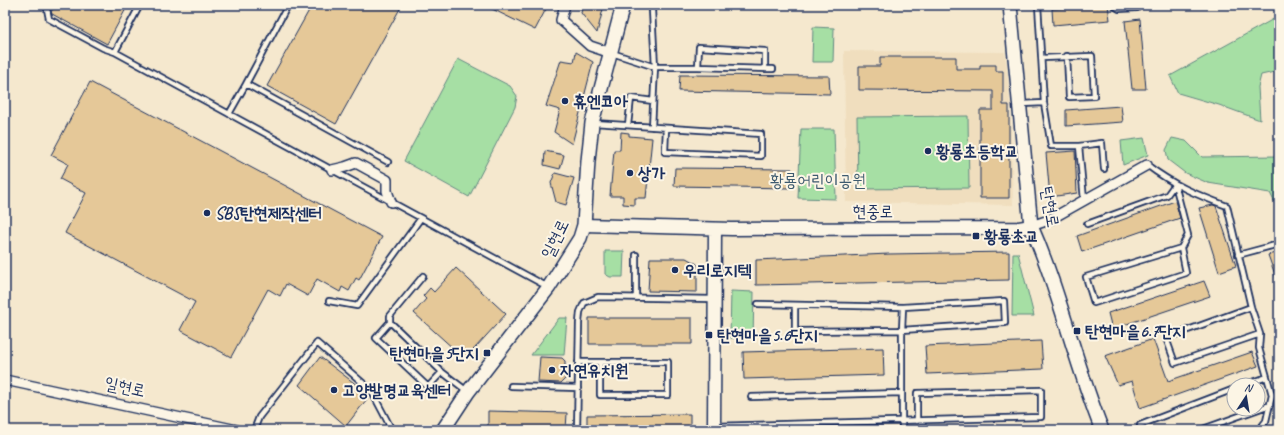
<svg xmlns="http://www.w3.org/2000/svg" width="1284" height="435" font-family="Caveat,'Poor Story',sans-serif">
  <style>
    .built { fill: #f0debe }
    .green { fill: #a6dfa4; stroke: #608781 }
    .building { fill: #e5c898; stroke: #1b2f5e }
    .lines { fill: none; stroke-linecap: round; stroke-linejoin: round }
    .service-casing { stroke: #1b2f5e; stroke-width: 8 }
    .minor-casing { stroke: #1b2f5e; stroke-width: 12 }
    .tertiary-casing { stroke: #1b2f5e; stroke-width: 15 }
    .secondary-casing { stroke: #1b2f5e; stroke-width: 16 }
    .service { stroke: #fcf5e5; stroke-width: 4.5 }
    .minor { stroke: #fcf5e5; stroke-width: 9 }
    .tertiary { stroke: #fcf5e5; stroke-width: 12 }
    .secondary { stroke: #fcf5e5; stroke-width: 13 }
    .poi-dot { fill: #1b2f5e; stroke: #fcf5e5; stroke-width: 1.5 }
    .labels { text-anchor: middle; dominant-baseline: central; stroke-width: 4; stroke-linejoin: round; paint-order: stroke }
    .poi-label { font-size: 17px; font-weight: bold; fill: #1b2f5e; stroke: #fcf5e5; text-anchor: start }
    .park-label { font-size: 17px; fill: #3e5b70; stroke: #fcf5e5 }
    .street-label { font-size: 17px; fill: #1b2f5e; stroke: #fcf5e5 }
  </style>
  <rect width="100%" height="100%" fill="#f5e8ce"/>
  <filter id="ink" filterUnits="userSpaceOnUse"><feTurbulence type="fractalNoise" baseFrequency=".025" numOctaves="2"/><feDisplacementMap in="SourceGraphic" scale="8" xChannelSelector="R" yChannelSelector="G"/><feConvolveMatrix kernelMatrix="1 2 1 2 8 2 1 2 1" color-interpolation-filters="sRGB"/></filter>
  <g filter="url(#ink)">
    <!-- built -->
    <path class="built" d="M844,51L1005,52L1010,101L1013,205L846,202Z"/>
    <!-- green -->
    <path class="green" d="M1279,16V71L1261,75L1258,87L1260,120L1219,105L1178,93L1170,76Z
      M813,27L834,28L833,62H812Z
      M458,59L510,86L517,96L515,107L469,197L404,161Z
      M968,116L969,188L858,189L857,117Z
      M801,129H834L836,199L798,198Z
      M1144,138L1148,155L1123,165L1121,141Z
      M1172,138L1186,141L1202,157L1279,156V211L1270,193L1208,183L1185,173L1168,160L1166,150Z
      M605,251H624L623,277H610L605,274Z
      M1013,253H1018L1034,316H1012Z
      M731,291L754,292L753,339L730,338Z
      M559,318H567L564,355H531Z"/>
    <!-- building -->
    <path class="building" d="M55,5H128L107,44L52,14L51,12Z
      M312,5H402L336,124L267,86Z
      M484,5H537L546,9L535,30Z
      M583,5H604L597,33L581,13Z
      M1108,5L1110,20L1053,25L1052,9Z
      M1140,19L1146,89H1132L1125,21Z
      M576,52L593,62L572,144L554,132L560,110L546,106L561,60L574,62Z
      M880,57H956V69H980V65H996V71H1003V105H1009V198H980V110H993V91L859,90V66H880Z
      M680,75L829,76L830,94L679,91Z
      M90,82L382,237L359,280L356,278L349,291L342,287L340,292L317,279L308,296L286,284L280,296L268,289L231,357L180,330L195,302L65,233L86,193L60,179L68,164L51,155Z
      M1121,106L1123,122L1066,126V110Z
      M621,132L629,133V136L652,138L646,198H635V205L623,204V196H610L614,150H620Z
      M545,151L564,155L560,169L544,165Z
      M1075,151L1077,193L1050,197L1046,153Z
      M675,168L792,169L790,188L674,186Z
      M555,173L574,178L566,205L556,202L551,183Z
      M1175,201L1180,218L1082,252L1077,236Z
      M1213,205L1216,206L1236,266L1219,272L1199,208Z
      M1009,252V280L756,285V260L889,254Z
      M1279,252V282L1278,283L1268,255Z
      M650,258H686L697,264V292L648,291Z
      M456,268L506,314L465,359L414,313L426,299L423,296L430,288L434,292Z
      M1204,281L1210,296L1112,329L1108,313Z
      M589,318H692V344H589Z
      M1153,339L1168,381L1252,352L1258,366L1140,408L1132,381L1118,385L1105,356Z
      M1041,341L1043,369L927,374L925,346Z
      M883,348L884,375L744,379L743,352Z
      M320,357L370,395L346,426L299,385Z
      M540,357L562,358L565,361V379L561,383L538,382Z
      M488,411L567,413L566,430H488Z
      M690,414V430H587V415Z"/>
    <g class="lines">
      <defs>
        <path id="service" d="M49,5L47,9L49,19L103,48L115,52L548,287
          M1038,5L1044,103L1051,146H1079L1102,143L1104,169
          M1113,5L1119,9L1137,8
          M115,52L140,5
          M612,53L655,67H698L773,69
          M1042,58L1092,56L1094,96L1069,97L1067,56
          M698,67L699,47L765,51V69
          M246,84L288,5
          M1022,104L1044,103
          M229,114L246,84L388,162
          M594,123L761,134V156L665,152L666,128
          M628,125L631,98L653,101
          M652,127L655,67L652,10L654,5
          M1079,146L1084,200
          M1147,165C1173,185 1197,195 1227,206L1251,307L1260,334L1259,348L1272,395L1266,421L1259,430
          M1175,184L1188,235L1181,248L1186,273L1094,303L1086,277L1181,248
          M1087,224L1167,195L1175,184
          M1238,255L1279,244
          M636,298V255
          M329,301L357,306L421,218
          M758,304L903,307L1004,301L1005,323L902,330L795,331V305
          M1251,307L1166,338L1175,363L1260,334
          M390,322V316L423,276
          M578,362H668V395H600V362
          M442,372L428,387L376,338L390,322L442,372L467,391
          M1245,385L1267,377
          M511,386L578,388
          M751,397L902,393
          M714,426L1041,417V390L917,393V421
          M254,430L259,417L317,343L371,390L392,430
          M577,430L579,323L580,312L584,303L598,297L713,299
          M902,430V330L903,307
          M1141,430L1140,425L1234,389
          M1200,430L1270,405"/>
        <path id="minor" d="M565,5L561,20L590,46L611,53
          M332,170L345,167L356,163L387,180V191L391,202
          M1031,226L1049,220L1147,165
          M5,380L237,430"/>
        <path id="tertiary" d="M584,225L732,229L1019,228L1031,226
          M714,430L715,229"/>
        <path id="secondary" d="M1010,5L1031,226C1060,292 1075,363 1102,430
          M443,430L468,392L549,287L580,238L584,225L588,161L592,123L623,5"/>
      </defs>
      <!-- service casing -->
      <use href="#service" class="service-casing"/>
      <!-- minor casing -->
      <use href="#minor" class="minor-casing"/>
      <!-- tertiary casing -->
      <use href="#tertiary" class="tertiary-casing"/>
      <!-- secondary casing -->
      <use href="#secondary" class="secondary-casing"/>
      <!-- service -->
      <use href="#service" class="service"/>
      <!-- minor -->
      <use href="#minor" class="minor"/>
      <!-- tertiary -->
      <use href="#tertiary" class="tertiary"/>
      <!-- secondary -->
      <use href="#secondary" class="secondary"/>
    </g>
  </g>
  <!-- markers -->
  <g class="poi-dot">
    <circle cx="565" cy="101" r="4"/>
    <circle cx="928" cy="151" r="4"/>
    <circle cx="630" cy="173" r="4"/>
    <circle cx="207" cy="213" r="4"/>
    <rect x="972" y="232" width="8" height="8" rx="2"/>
    <circle cx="675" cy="270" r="4"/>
    <rect x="1073" y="327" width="8" height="8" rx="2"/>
    <rect x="705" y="331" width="8" height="8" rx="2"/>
    <rect x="483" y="349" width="8" height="8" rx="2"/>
    <circle cx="552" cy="370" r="4"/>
    <circle cx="334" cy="390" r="4"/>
  </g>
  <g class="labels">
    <!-- poi labels -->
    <g class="poi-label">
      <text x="573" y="101">휴엔코아</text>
      <text x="936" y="151">황룡초등학교</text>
      <text x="638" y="173">상가</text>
      <text x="215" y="213">SBS탄현제작센터</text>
      <text x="984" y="236">황룡초교</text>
      <text x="683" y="270">우리로지텍</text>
      <text x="1085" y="331">탄현마을6.7단지</text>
      <text x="717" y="335">탄현마을5.6단지</text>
      <text x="479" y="353" text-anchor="end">탄현마을5단지</text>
      <text x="560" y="370">자연유치원</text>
      <text x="342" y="390">고양발명교육센터</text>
    </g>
    <!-- park labels -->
    <g class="park-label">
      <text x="818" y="180">황룡어린이공원</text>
    </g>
    <!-- street labels -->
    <g class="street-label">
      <text transform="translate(1050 207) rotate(80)">탄현로</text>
      <text x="873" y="211">현중로</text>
      <text transform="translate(555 239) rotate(-64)">일현로</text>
      <text transform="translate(125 387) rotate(12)">일현로</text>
    </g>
  </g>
  <!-- margin -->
  <rect width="1284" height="435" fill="none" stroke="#fcf5e5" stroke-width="20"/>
  <rect x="10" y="10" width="1264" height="415" fill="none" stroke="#1b2f5e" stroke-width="1.5" filter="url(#ink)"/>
  <!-- north arrow -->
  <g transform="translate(1246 397) rotate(12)"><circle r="19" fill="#fcf5e5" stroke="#a2a6af"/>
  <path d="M0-3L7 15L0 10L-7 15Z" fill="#1b2f5e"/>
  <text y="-6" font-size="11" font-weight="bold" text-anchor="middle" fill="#1b2f5e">N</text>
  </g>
</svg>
